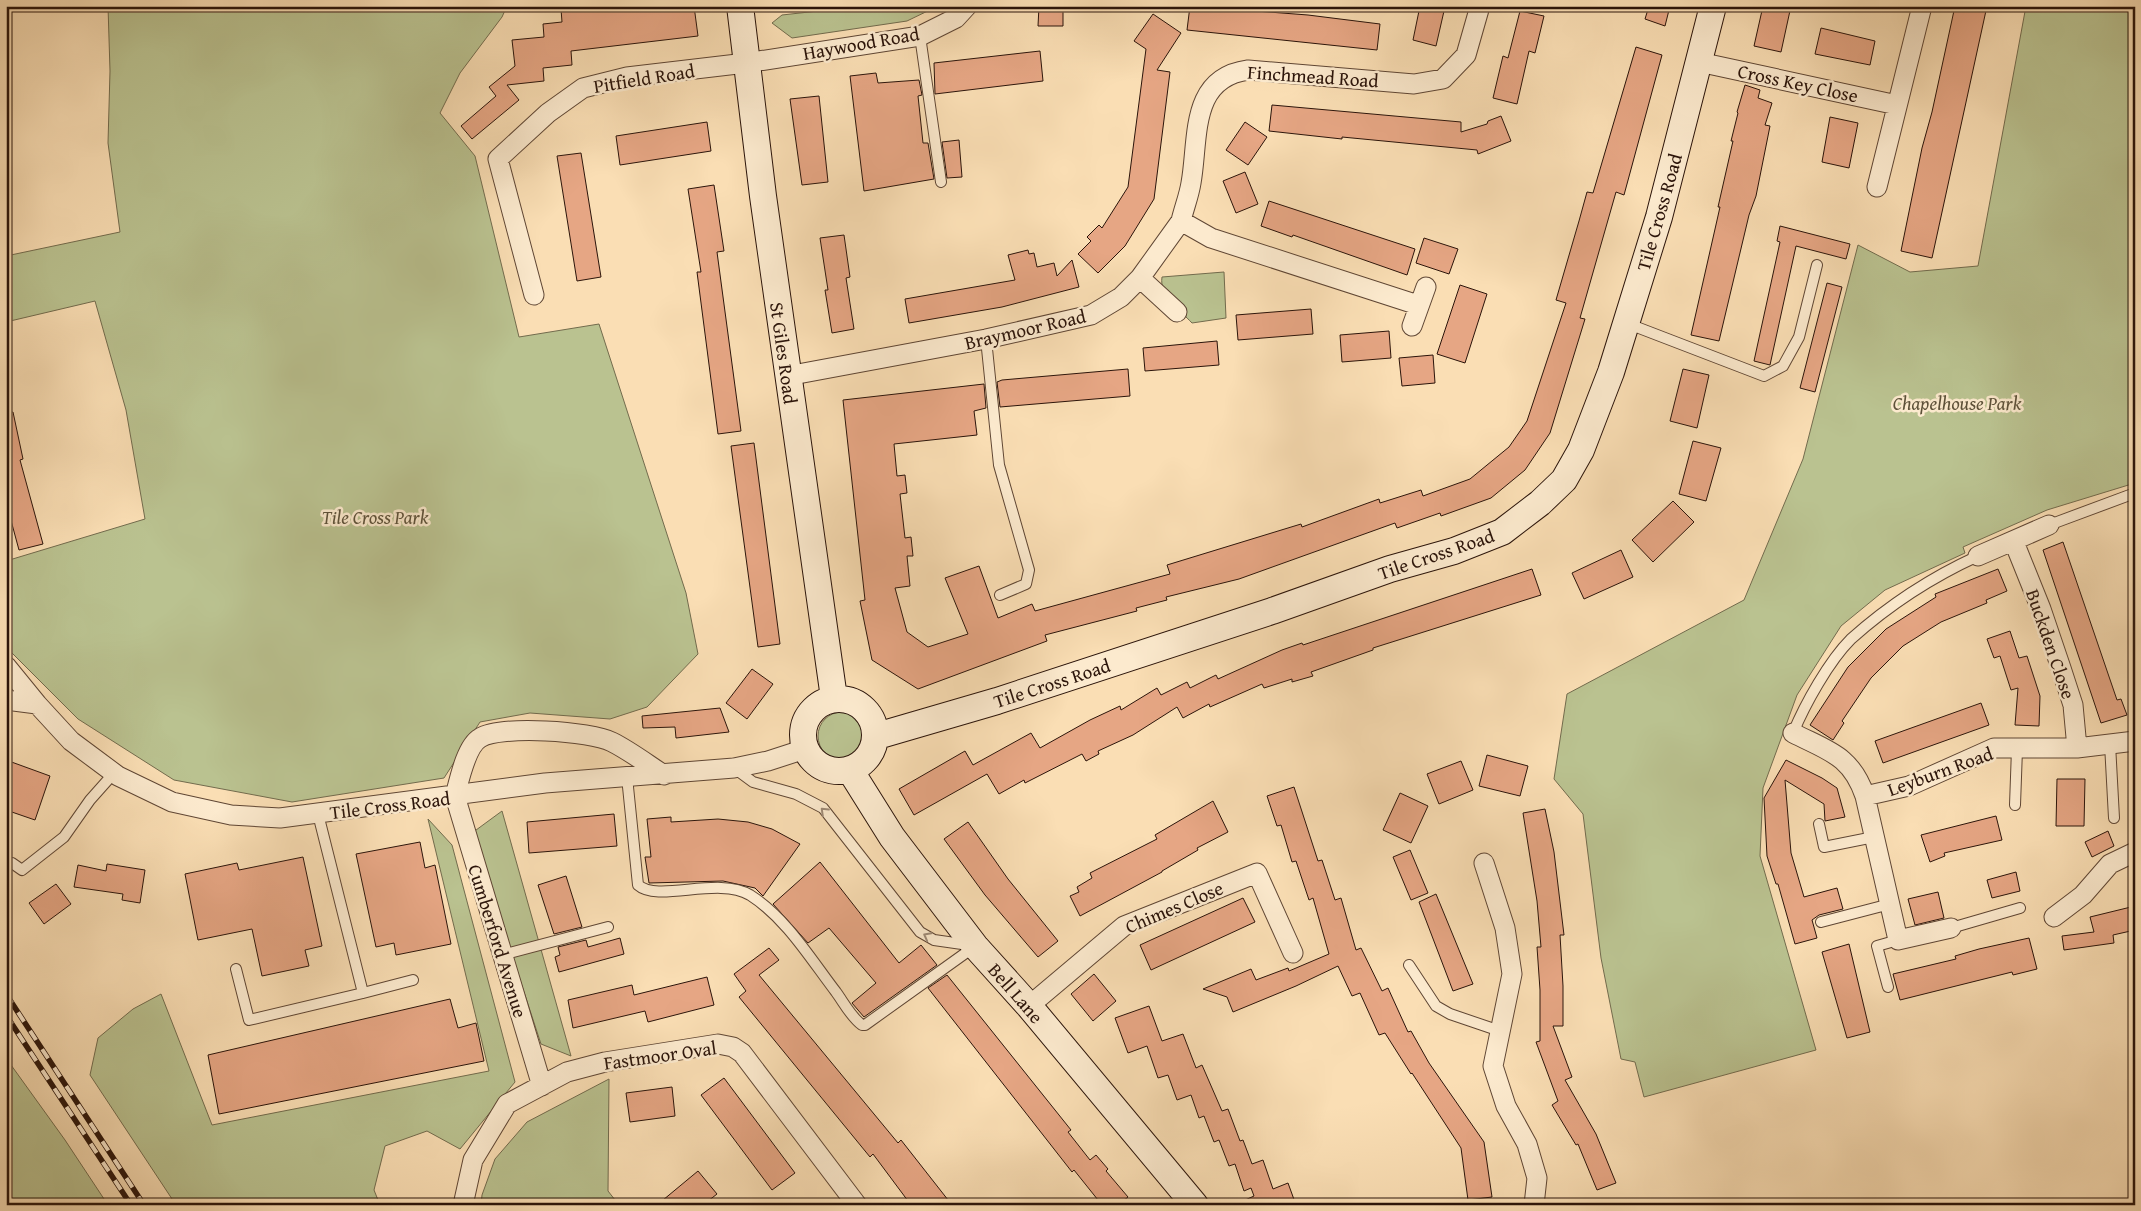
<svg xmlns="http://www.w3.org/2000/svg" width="2141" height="1211" font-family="'Gentium Book Plus',serif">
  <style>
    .green { fill: #bac290; stroke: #726b4d }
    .building { fill: #e6a684; stroke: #2b140a }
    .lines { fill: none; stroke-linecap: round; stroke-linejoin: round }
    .lane-casing { stroke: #5f4634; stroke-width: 12 }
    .street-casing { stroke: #5f4634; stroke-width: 21 }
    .secondary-casing { stroke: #2b140a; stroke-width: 28 }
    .lane { stroke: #fceace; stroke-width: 10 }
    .street { stroke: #fceace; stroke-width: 19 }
    .secondary { stroke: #fceace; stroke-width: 26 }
    .rail-casing { stroke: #2b140a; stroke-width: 5.5 }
    .rail { stroke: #fceace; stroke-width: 4; stroke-dasharray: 11; stroke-linecap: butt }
    .oneway { stroke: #9e8a76 }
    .labels { text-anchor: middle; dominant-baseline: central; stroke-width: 5; stroke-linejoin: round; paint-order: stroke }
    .street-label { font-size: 19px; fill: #2b140a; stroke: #fceace }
    .park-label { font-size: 19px; font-style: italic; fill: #5d5139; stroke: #fceace }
  </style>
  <rect width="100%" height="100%" fill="#fadeb4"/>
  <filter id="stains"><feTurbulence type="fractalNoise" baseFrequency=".004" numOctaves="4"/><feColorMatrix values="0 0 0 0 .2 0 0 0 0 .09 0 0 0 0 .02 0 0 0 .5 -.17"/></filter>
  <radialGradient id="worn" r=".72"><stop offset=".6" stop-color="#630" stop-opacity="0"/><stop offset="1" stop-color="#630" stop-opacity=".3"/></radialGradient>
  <!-- green -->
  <path class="green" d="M108,6H507L502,17L460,73L440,113L475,156L519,337L599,324L686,593L698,654L647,707L610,719L530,713L480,722L444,778L292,802L174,780L78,719L11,652L6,636V561L145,519L126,410L95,301L6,322V256L120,232L108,143L110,71Z
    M818,6H938L907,21L792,38L772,23L782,15L818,11Z
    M2026,6H2135V483L2047,510L1963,547L1965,553L1885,590L1841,626L1797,695L1763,788L1760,856L1816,1050L1644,1097L1635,1062L1621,1059L1601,958L1583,814L1554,779L1567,694L1744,600L1803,459L1858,245L1910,272L1978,266Z
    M1224,272L1226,318L1192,323C1180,310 1159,296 1162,277Z
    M818 736a24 24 0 1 1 48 0a24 24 0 1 1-48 0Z
    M502,811L571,1056L541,1044L472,833Z
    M428,819L452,845L515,1082L460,1149L427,1131L385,1146L374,1190L380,1205H176L90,1075L98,1038L133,1009L161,994L212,1125L489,1071Z
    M6,1058L65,1140L108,1205H6Z
    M609,1079L608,1191L619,1205H481L482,1195L495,1159L527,1122Z"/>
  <!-- building -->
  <path class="building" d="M586,6H694L698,36L571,51L572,65L543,68L544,81L507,85L519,100L472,139L461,126L496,96L489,87L515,66L512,40L544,37L543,24L562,22L561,9Z
    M1039,6H1063V26H1038Z
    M1190,6L1308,15L1380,24L1377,50L1187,30Z
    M1420,6L1444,11L1436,46L1413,40Z
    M1649,6H1670L1665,26L1645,19Z
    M1763,6H1791L1781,52L1754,46Z
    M1955,6H1987L1932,258L1901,251L1922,148L1932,112Z
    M1520,11L1544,16L1535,53L1529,51L1517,104L1493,98L1503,56L1508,58Z
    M1153,14L1181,33L1157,70L1170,72L1154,199L1125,246L1098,273L1078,254L1091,241L1087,237L1099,225L1102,228L1128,187L1146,49L1134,41Z
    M1821,28L1875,41L1870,65L1815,54Z
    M1636,47L1662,55L1624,195L1616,192L1580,318L1585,319L1550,433L1525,470L1491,498L1441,516L1440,513L1397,528L1395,523L1239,579L1166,597L1167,600L1136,608L1137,611L1045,635L1047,641L918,689L872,660L860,601L865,600L843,400L984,384L986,408L974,411L977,435L894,444L897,476L905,475L907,493L900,494L905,538L911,537L913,556H907L910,586L895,588L907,632L928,647L968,634L945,578L979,566L998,618L1032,604L1035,611L1170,574L1167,565L1301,524L1302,527L1379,499L1380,503L1421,490L1423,496L1470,479L1509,447L1527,421L1566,303L1556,300L1579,221L1587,192L1593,193Z
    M1040,51L1043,81L935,94L934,63Z
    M876,73L878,83L919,80L922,95L918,96L923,143H928L934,179L864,191L850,76Z
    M1745,85L1760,90L1758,98L1772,103L1765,125L1770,126L1756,196L1749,215L1719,341L1691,335L1720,207H1718L1733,141H1731L1738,113L1737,112Z
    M819,96L828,182L802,185L790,99Z
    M1272,105L1461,122V132L1487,124L1488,121L1501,116L1511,141L1478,154L1477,150L1342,137V139L1269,131Z
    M1830,117L1858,123L1849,168L1822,162Z
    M707,122L711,151L620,165L616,136Z
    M1245,122L1267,137L1248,165L1226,150Z
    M959,140L962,177L947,178L942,142Z
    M581,153L601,277L577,281L557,156Z
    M1245,172L1258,204L1236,213L1223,181Z
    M714,185L724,251L717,252L741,431L718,434L697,272H701L688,189Z
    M1269,201L1415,249L1407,275L1293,235L1292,237L1261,226Z
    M1780,226L1850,244L1846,259L1796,246L1770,365L1754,361L1780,242L1777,241Z
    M844,235L850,277L846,278L854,329L832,333L825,290H828L820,238Z
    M1424,238L1458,249L1449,274L1416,263Z
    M1028,250L1029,254L1034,253L1037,267L1054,263L1057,276L1072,260L1079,287L1002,307L909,323L905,299L1015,280L1008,255Z
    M1827,283L1842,287L1815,392L1800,388Z
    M1460,285L1487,294L1465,363L1437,354Z
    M1311,309L1313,334L1238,340L1236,315Z
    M1389,331L1391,358L1342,362L1340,335Z
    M1217,341L1219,365L1145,371L1143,348Z
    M1433,355L1435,383L1402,386L1399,358Z
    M1128,369L1130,396L1000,407L997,382L1002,380Z
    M1683,369L1709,375L1697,428L1670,421Z
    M13,412L23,459L20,460L43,544L19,550L6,502V413Z
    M1693,441L1721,448L1706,501L1679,494Z
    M754,443L780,644L758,647L731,446Z
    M1673,501L1694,522L1653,562L1632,540Z
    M2063,542L2117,700L2121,699L2127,715L2101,723L2043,550Z
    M1621,550L1633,577L1584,599L1572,573Z
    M1532,569L1541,595L1373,648V650L1311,672L1313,676L1292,682V679L1264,688L1262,684L1210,707L1209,704L1183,718L1177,707L1133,735L1098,751L1099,754L1086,761L1082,754L1025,783L1024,780L999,794L987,774L914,815L899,789L965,751L973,765L1031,733L1040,748L1090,720L1120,706L1121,710L1157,688L1161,695L1187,682L1190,688L1216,675L1218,679L1282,650L1302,643L1303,645Z
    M1998,569L2007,591L1986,600L1987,603L1941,622L1903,646L1871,678L1842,721L1844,723L1833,740L1810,725L1848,667L1886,629L1936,597L1935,594Z
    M2010,631L2019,658L2027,656L2040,696L2039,726L2015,725L2018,688L2011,690L2000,656L1994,658L1987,639Z
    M752,669L773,684L747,719L726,703Z
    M1981,703L1989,725L1883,763L1875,741Z
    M720,708L729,732L676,738L675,727L643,728L642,716Z
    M1487,755L1528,766L1520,796L1479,786Z
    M6,760L50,776L35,820L6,810Z
    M1786,760L1822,778L1837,788L1845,817L1825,821L1824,804L1785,780L1791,853L1804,897L1837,888L1843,909L1819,915L1812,920L1817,938L1795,944L1778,884H1776L1767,856L1764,798Z
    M1461,761L1473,790L1439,804L1427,774Z
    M2057,779H2085L2084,826H2056Z
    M1294,787L1318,861L1322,860L1335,900L1341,898L1356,950L1361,948L1382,991L1388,988L1408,1032L1411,1031L1429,1063L1484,1142L1492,1197L1468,1200L1461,1148L1412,1073L1411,1074L1385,1033L1379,1035L1360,993L1352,996L1338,966L1296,986L1233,1012L1227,997L1203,989L1251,969L1256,980L1288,968L1289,971L1329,954L1313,898L1309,900L1296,861L1292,862L1281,825L1277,826L1267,796Z
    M1400,793L1428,806L1411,843L1383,830Z
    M1213,801L1228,832L1197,848L1198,850L1162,871V872L1080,916L1070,896L1079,892L1077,887L1092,878L1090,873L1157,839L1155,835Z
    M1545,809L1554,852L1564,935H1560L1563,986V1026H1553L1572,1077L1565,1080L1596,1134L1616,1183L1597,1190L1578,1144L1576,1145L1552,1105L1558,1101L1536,1042L1540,1041V990L1537,947H1541L1537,901L1523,813Z
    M614,814L617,846L529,853L527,822Z
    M1996,816L2002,840L1944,853L1945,856L1930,862L1921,835Z
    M671,817V822L718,819L748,822L772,829L800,844L763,896L755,888L723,881L649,883L645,857H651L647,819Z
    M968,822L1008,879L1058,941L1038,957L985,895L944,839Z
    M2108,831L2114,846L2092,857L2085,842Z
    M420,842L425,868L435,865L451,944L396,955L394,943L376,947L356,854Z
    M1410,850L1428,893L1411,900L1393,857Z
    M303,857L322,946L305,950L309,966L262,976L252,929L198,940L185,874L237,863L239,870Z
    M820,862L899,963L921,945L937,965L864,1017L852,1003L876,983L829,928L808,943L773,904Z
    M107,864L145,870L140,903L122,900L123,894L74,887L78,865L106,871Z
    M2016,872L2020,891L1992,898L1987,880Z
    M566,876L582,927L554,934L538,885Z
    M56,884L71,904L44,924L29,903Z
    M1938,892L1944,918L1915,925L1908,899Z
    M1436,894L1473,984L1453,991L1419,902Z
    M1243,898L1255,922L1151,970L1140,945Z
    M2135,906V930L2113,935L2114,943L2064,950L2062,936L2094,932L2090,917Z
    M620,938L624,954L559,972L555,957L560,955L558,947L586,940L588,947Z
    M2029,938L2037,969L2013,975L2012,972L1900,1000L1893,974L1956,959L1955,956L1979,949Z
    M1849,944L1870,1032L1847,1038L1822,952Z
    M769,948L779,960L759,975L898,1143L901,1140L952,1205H911L873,1154L870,1157L739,997L746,991L734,974Z
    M1094,974L1116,1001L1093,1021L1071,994Z
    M947,975L1071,1130L1068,1132L1090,1160L1096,1155L1108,1169L1106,1171L1128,1197L1118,1205H1102L1074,1170L1072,1172L928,988Z
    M707,977L714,1005L648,1022L645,1011L573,1028L568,1000L632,985L634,995Z
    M450,999L458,1028L476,1023L484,1061L219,1114L208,1055Z
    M1149,1006L1162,1041L1183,1034L1196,1068L1202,1065L1222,1111L1228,1109L1240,1141L1243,1140L1252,1164L1263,1160L1273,1189L1288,1183L1296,1205H1234L1254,1196L1251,1188L1244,1191L1235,1164L1229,1166L1219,1140L1214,1142L1204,1116L1199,1118L1191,1095L1177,1100L1168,1075L1158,1078L1147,1046L1128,1053L1115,1018Z
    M724,1078L795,1173L772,1190L701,1095Z
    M672,1087L675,1116L630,1122L626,1093Z
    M698,1171L717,1194L703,1205H657Z"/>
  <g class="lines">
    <defs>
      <path id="lane" d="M920,36L941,182
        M1626,323L1764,376L1783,366L1799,337L1817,265
        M986,339L999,465L1029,570L1026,584L1000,595
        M2049,525L2135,493
        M1793,733C1805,704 1829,661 1851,639C1889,605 1932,577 1978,556
        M2110,744L2114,818
        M734,768L753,782L796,794L823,808L920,932L934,940L969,945
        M627,777L638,885C658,903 718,876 750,895C786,918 810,958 836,992C844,1003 851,1017 862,1025H865L974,947
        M2015,805L2017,749
        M1819,824L1824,847L1874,837
        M12,863L22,870L64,837L90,800L114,773
        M1821,922L1890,904
        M1951,928L2020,908
        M502,955L608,927
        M1409,965L1436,1006L1450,1014L1500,1031
        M236,969L249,1020L363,993L318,814
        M1888,987L1877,946L1898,940
        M363,993L413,980"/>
      <path id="street" d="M1699,62L1897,105
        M1877,187L1922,6
        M1181,221C1184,208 1189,196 1191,183C1199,139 1189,78 1248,70L1414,84L1443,79L1466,55L1480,6
        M1140,278L1177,312
        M534,295L498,159L548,113L583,88L627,77L746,63L920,36L956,18L967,6
        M1412,326L1426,287
        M787,376L986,339L1091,315L1121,297L1140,278L1181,221L1211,238L1418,305
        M2014,542L2041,609L2061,668L2073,705L2077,748
        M1978,556L2049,525
        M6,666L37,704
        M6,700L37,704L71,741L118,776L172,802L231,815L280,818L545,783L734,768L768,761L805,749
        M1793,733C1828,751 1851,755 1865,796L1898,940L1951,928
        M455,796L542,1086
        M455,796C459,781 466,746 480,738C500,725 591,731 612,742C630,751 647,764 664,775
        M1865,796L1909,786L1994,748H2077L2135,741
        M1484,863L1505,928L1512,974L1493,1066L1506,1106L1527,1144L1537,1178L1534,1205
        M2054,917L2083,895L2110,864L2135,852
        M1029,1006L1124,926L1257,873L1293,953
        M463,1205L473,1160L507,1104L567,1072L605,1062L718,1044L733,1047L742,1053L857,1205"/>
      <path id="secondary" d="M740,6L763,196L834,698
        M803 735a36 36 0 1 1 72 0a36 36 0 1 1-72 0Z
        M877,736L997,701L1272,611L1390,569L1454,551L1502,532L1540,503L1564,480L1581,450L1611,372L1659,217L1713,6
        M850,770L892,837L975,946L1029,1006L1195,1205"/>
    </defs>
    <!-- lane casing -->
    <use href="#lane" class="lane-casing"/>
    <!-- street casing -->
    <use href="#street" class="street-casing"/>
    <!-- secondary casing -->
    <use href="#secondary" class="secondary-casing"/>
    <!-- lane -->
    <use href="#lane" class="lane"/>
    <!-- street -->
    <use href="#street" class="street"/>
    <!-- secondary -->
    <use href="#secondary" class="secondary"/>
    <defs>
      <path id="rail" d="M6,994L144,1205
        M6,1015L131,1205"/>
    </defs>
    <!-- rail casing -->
    <use href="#rail" class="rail-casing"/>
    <!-- rail -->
    <use href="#rail" class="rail"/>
  </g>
  <!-- one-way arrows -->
  <defs><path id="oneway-chevron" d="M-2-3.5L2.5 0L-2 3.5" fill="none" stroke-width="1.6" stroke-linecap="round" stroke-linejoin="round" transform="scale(1.25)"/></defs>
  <g class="oneway">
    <use href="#oneway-chevron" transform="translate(824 811) rotate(-136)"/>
    <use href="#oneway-chevron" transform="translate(927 936) rotate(-152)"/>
  </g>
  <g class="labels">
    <!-- street labels -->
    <g class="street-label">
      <text transform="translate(861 43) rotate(-10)">Haywood Road</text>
      <text transform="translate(1313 76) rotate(4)">Finchmead Road</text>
      <text transform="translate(644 78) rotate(-9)">Pitfield Road</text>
      <text transform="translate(1798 83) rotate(12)">Cross Key Close</text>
      <text transform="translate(1659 212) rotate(-74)">Tile Cross Road</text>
      <text transform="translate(1025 329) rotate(-13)">Braymoor Road</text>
      <text transform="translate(784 353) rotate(82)">St Giles Road</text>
      <text transform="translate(1436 554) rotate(-19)">Tile Cross Road</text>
      <text transform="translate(2051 644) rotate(71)">Buckden Close</text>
      <text transform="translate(1052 683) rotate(-18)">Tile Cross Road</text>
      <text transform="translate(1940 771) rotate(-20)">Leyburn Road</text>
      <text transform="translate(390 805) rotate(-7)">Tile Cross Road</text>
      <text transform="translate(1174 907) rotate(-23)">Chimes Close</text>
      <text transform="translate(498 941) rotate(73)">Cumberford Avenue</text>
      <text transform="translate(1016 993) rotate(49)">Bell Lane</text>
      <text transform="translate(660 1055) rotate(-8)">Fastmoor Oval</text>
    </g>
    <!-- park labels -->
    <g class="park-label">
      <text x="1957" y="403">Chapelhouse Park</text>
      <text x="375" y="517">Tile Cross Park</text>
    </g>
  </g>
  <!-- margin -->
  <rect width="2141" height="1211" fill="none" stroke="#fadeb4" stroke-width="25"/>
  <rect x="8" y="8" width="2126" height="1196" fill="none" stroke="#2b140a" stroke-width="2.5"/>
  <rect x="12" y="12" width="2116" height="1186" fill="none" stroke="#2b140a"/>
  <rect width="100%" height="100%" filter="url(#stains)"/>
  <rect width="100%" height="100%" fill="url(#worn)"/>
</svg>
